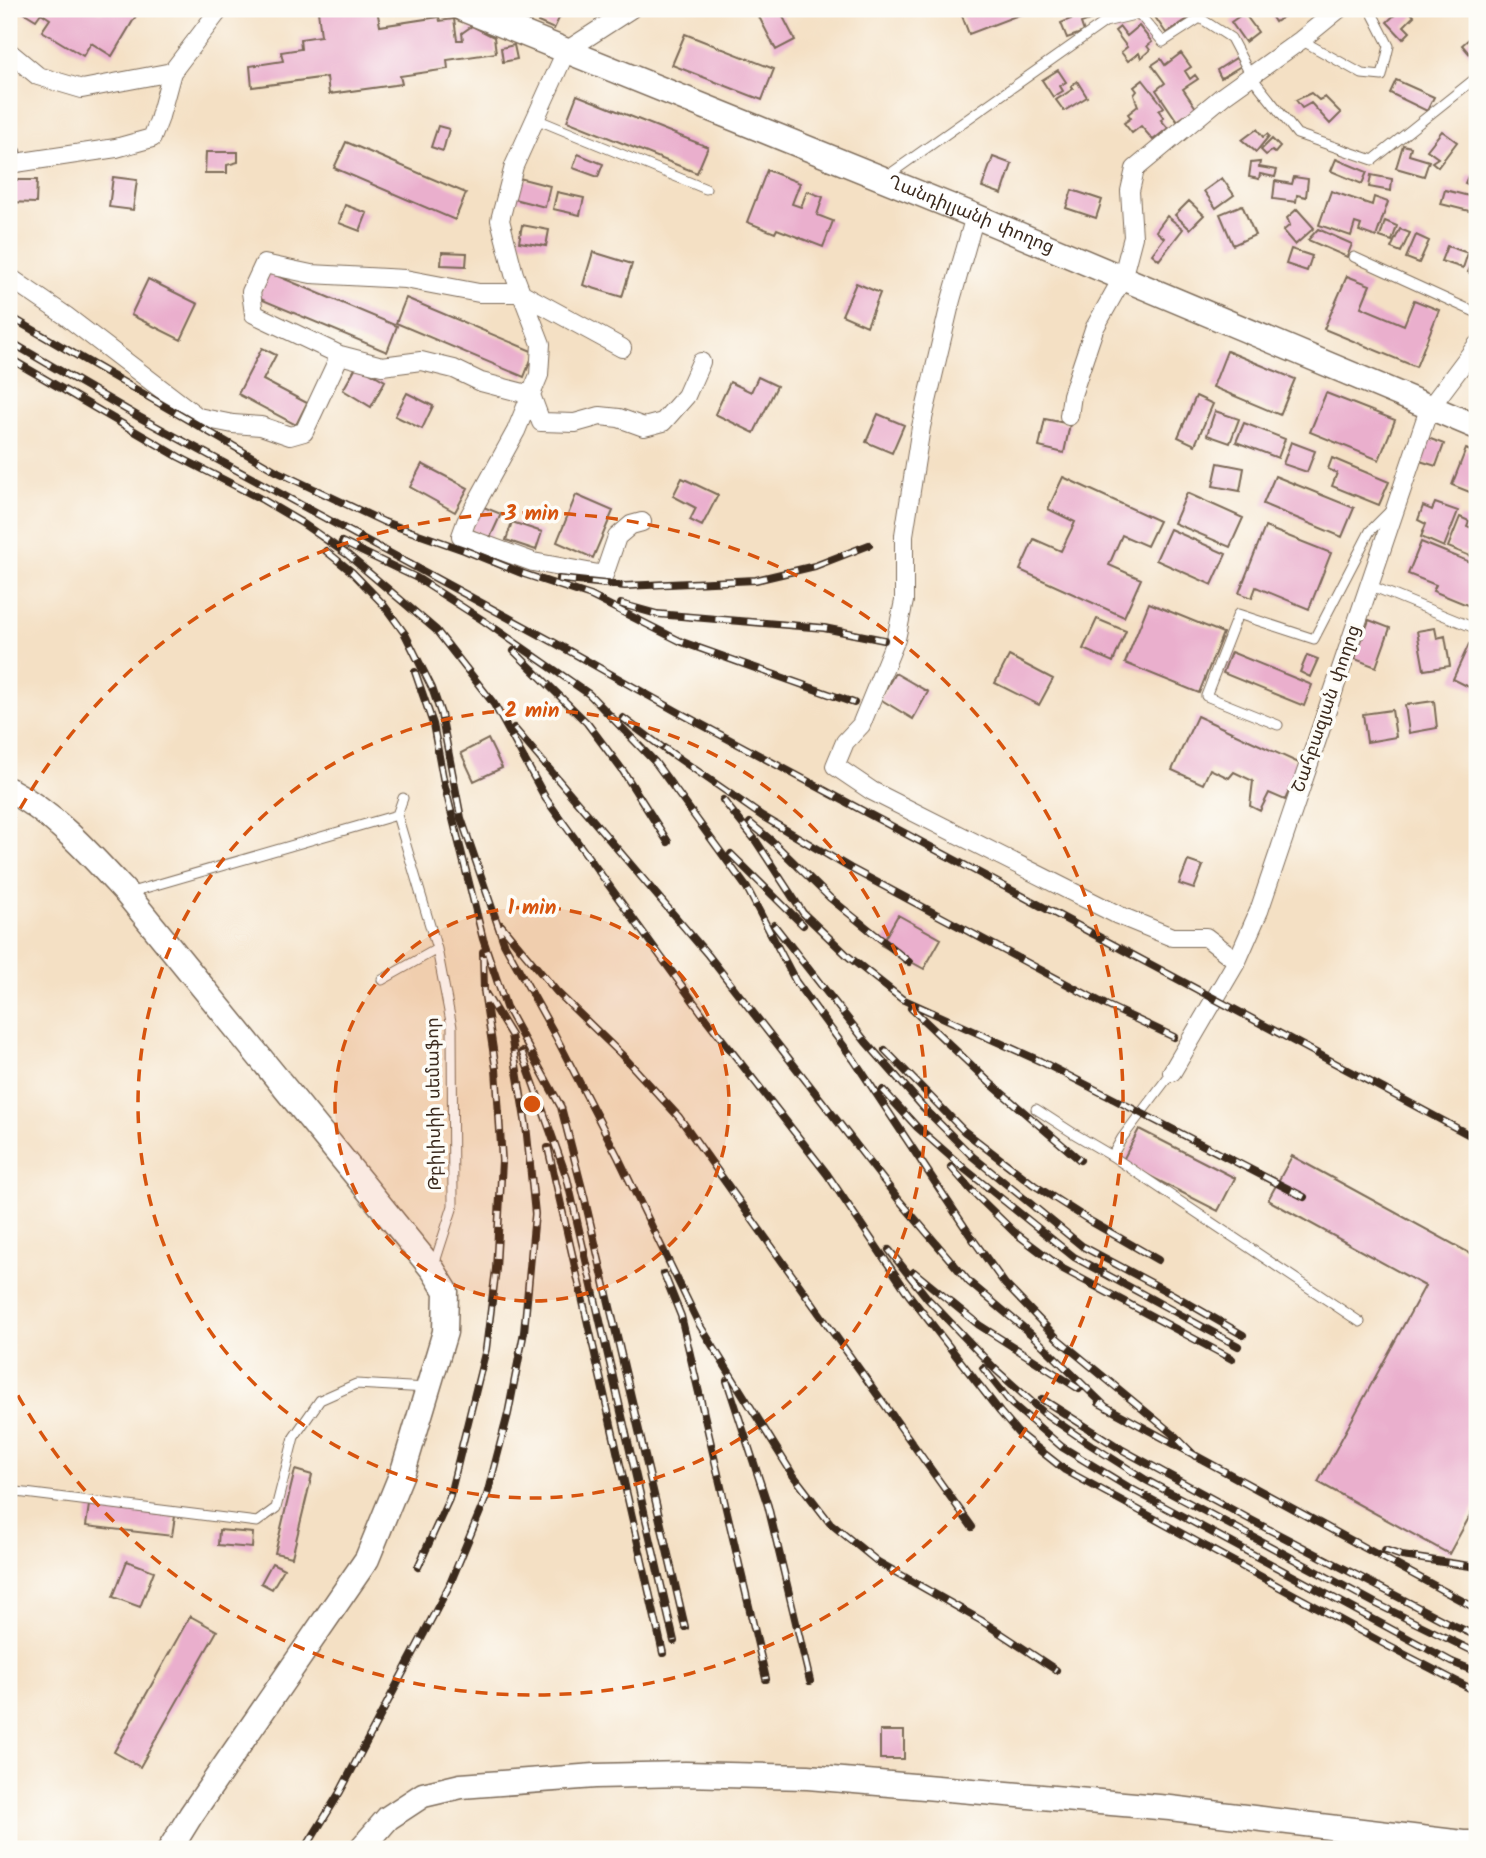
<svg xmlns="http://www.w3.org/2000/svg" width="1486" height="1858" font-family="Kalam,'Noto Sans Armenian',sans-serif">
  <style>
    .building { fill: #eaafcd }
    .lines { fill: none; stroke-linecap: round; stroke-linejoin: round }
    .lane-casing { stroke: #7c6a58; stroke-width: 11 }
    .street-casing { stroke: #7c6a58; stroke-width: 20 }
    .secondary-casing { stroke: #7c6a58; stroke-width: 27 }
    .lane { stroke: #fff; stroke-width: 9 }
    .street { stroke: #fff; stroke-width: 18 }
    .secondary { stroke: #fff; stroke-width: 24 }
    .rail-casing { stroke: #3b2a1e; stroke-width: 8 }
    .rail { stroke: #fdfcf7; stroke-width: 5; stroke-dasharray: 16; stroke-linecap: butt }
    .ring { fill: none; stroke: #d7540e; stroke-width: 3.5; stroke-dasharray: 12 9 }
    .labels { text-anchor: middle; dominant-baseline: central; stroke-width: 7; stroke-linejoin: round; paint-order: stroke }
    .street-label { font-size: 18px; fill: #3b2a1e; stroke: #fdfcf7 }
    .centre { fill: #d7540e; stroke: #fdfcf7; stroke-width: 3.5 }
    .ring-label { font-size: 21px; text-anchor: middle; font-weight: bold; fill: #d7540e; stroke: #fdfcf7; stroke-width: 7; stroke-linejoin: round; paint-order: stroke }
  </style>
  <rect width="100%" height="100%" fill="#fdfcf7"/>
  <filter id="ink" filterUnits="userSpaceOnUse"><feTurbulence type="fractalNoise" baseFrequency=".0143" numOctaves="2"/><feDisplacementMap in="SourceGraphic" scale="14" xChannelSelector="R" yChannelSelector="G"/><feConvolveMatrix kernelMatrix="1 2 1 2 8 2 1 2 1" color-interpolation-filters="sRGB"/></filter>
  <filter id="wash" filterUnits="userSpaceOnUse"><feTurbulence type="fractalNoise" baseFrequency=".00686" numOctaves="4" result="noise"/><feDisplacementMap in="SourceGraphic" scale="28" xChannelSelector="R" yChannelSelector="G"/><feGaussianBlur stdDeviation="1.57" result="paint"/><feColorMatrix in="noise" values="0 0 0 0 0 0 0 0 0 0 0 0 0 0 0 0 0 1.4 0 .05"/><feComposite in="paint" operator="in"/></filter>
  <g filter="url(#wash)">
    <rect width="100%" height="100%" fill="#f4e0c4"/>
    <g id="blocks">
      <!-- building -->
      <path class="building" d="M18,9H95L101,12L103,9H129L137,14L112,56L91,43L83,56L42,31L50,19L41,13L36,20Z
        M336,9H377L380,26L439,17L440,21L454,19L457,40H463L462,33L472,26L494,37L496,53L447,60L448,69L400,76L402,84L329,94L327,77L252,87L250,66L283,61L281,52L301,49L300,39L321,36L318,11Z
        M544,9H549L561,14L554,29L538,22Z
        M755,9H779L795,40L776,50Z
        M972,9H1022L1024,13L969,34L961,13Z
        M1161,9L1164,13L1172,9H1194L1197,13L1166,33L1153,14Z
        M1267,9H1292L1293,10L1275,22Z
        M1401,9H1407L1414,16L1404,26L1410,32L1403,39L1387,22Z
        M1244,13L1258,32L1245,42L1231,22Z
        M1080,15H1094L1095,18L1081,23L1084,32L1067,38L1061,23Z
        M1139,26L1152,42L1147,46L1150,50L1141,58L1139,53L1128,61L1121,52L1127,47L1115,31L1120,27L1127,36Z
        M1477,32V63L1462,45Z
        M685,34L774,69L762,100L672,65Z
        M514,45L517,59L503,62L501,48Z
        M1181,53L1191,67L1185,71L1190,79L1195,75L1198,79L1183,89L1196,108L1177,121L1156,90L1165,83L1152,65L1161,59L1165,65Z
        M1236,58L1241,66L1221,78L1217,70Z
        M1058,70L1066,82L1060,86L1063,91L1053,97L1042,80Z
        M1143,80L1164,107L1159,111L1164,118L1161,120L1168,128L1153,140L1141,126L1132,133L1124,123L1131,118L1128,114L1138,106L1134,95L1137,91L1134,87Z
        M1396,80L1434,97L1427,111L1390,93Z
        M1077,81L1087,97L1064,111L1056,100L1073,89L1071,86Z
        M1311,93L1319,100L1325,97L1341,113L1330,124L1311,103L1302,108L1296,100Z
        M577,95L708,147L697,173L567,121Z
        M438,126L449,129L443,151L431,147Z
        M1257,129L1263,137L1267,134L1269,136L1256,152L1242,140Z
        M1442,131L1457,142L1438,167L1432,162L1438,158L1427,150Z
        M1272,139L1280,147L1275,153L1272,151L1266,155L1261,150Z
        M346,142L466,193L455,220L334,168Z
        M1403,145L1411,147L1409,155L1429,161L1424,176L1396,168Z
        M206,152H238V162L227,165V173H205Z
        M578,154L603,164L598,177L573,168Z
        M993,157L1012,164L1002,194L982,187Z
        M1336,159L1367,172L1362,184L1331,171Z
        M1260,162L1259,167L1277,170L1275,177L1260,174L1259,179L1249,177L1251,163Z
        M767,170L800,183L792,204L801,207L807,191L823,197L817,215L833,221L823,247L777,229L775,233L747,222Z
        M1469,174L1477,178V188L1465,183Z
        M1371,175L1392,179L1391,191L1369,187Z
        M113,177L137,180L133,210L109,207Z
        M1294,177L1308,179L1306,197L1297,195L1296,202L1273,199L1275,181L1292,184Z
        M519,178L550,186L545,207L514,199Z
        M1222,178L1234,195L1216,208L1204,191Z
        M14,180H37L36,203L9,202V191H14Z
        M1072,190L1102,200L1096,218L1066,208Z
        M1445,190L1477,198V213L1441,204Z
        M1331,191L1372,205L1374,197L1388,202L1376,237L1359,231L1361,225L1355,223L1351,236L1319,225Z
        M557,192L584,198L580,215L553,209Z
        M1189,201L1204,215L1190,229L1175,215Z
        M345,205L367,213L360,231L339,223Z
        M1242,205L1255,235L1233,245L1220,214Z
        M1297,209L1314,228L1295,245L1283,231L1290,225L1287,218Z
        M1167,216L1183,229L1159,260L1152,254L1164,238L1156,231Z
        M1385,221L1397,226L1392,241L1380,237Z
        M522,225L549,230L546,246L519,242Z
        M1318,229L1352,244L1347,257L1308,240Z
        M1400,229L1410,233L1401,252L1391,248Z
        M1416,235L1429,241L1419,263L1406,258Z
        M1447,246L1468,253L1463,268L1441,261Z
        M1291,249L1312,256L1307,271L1286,264Z
        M442,252L467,253L466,266L441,265Z
        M593,252L632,264L622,297L583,285Z
        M1477,253V277L1468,272Z
        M268,272L397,326L387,352L258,298Z
        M1347,276L1370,285L1361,307L1404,325L1414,300L1439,310L1416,367L1324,329Z
        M148,279L198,304L181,340L131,315Z
        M856,283L880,293L867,326L842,315Z
        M406,298L534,352L524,377L396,323Z
        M262,348L276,355L263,380L307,403L296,425L238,394Z
        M1227,351L1295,379L1280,415L1213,387Z
        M357,365L385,381L371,407L343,390Z
        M758,377L777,386L754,433L715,414L730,382L751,392Z
        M407,393L433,406L422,429L395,416Z
        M1326,393L1395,420L1379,460L1310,432Z
        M1196,396L1213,404L1195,445L1178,437Z
        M1215,411L1239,419L1230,443L1207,435Z
        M878,414L904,425L892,453L866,442Z
        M1045,419L1070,424L1064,453L1039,447Z
        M1244,423L1285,439L1278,458L1236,442Z
        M1428,438L1444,444L1436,466L1420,461Z
        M1291,442L1315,451L1307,472L1283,464Z
        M1466,449L1477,454V495L1452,485Z
        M1332,458L1389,482L1379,505L1332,486L1337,473L1328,469Z
        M1218,463L1244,468L1240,491L1213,486Z
        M422,464L468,488L455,512L410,487Z
        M1275,476L1354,508L1342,537L1263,504Z
        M1063,477L1159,521L1147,546L1122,535L1109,565L1141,579L1124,617L1020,570L1034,539L1061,551L1075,522L1048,509Z
        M682,478L718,495L702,526L690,520L696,508L673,496Z
        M1187,493L1243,518L1230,547L1174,523Z
        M576,495L613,511L593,558L557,542Z
        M1435,503L1458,511L1444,547L1421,537L1426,524L1418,520L1423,506L1432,510Z
        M481,506L501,514L490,538L471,530Z
        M1460,517L1469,521L1467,526L1477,530V538L1470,556L1448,547Z
        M512,522L542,532L536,550L506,540Z
        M1265,527L1331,553L1309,609L1256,587L1252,598L1239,593Z
        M1170,529L1226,554L1212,585L1156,560Z
        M1421,542L1477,565V609L1433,591L1436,585L1408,574Z
        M1149,603L1223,633L1199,693L1125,663Z
        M1097,619L1126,631L1113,662L1083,649Z
        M1369,620L1390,628L1376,667L1355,659Z
        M1435,628L1437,638L1445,636L1450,666L1424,670L1417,631Z
        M1469,644L1477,648V685L1475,690L1453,679Z
        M1231,652L1312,685L1304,706L1223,673Z
        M1307,655L1318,659L1310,677L1300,672Z
        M1009,656L1053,679L1039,705L995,683Z
        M895,673L928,692L913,719L880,699Z
        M1434,701L1437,728L1409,733L1405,705Z
        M1392,710L1396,737L1367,742L1363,714Z
        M1197,716L1301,764L1285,800L1269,793L1260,811L1250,806L1253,781L1234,772L1229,778L1210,769L1203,784L1172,770Z
        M488,739L502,768L474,781L461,753Z
        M1188,861L1203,866L1194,889L1179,884Z
        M898,915L941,939L924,969L881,945Z
        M1139,1129L1235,1178L1218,1211L1122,1162Z
        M1292,1156L1477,1257V1503L1449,1554L1318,1482L1425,1286L1268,1200Z
        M295,1470L312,1475L292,1557L275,1553Z
        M89,1505L175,1516L172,1536L86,1526Z
        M219,1530L253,1533L252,1548L218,1545Z
        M127,1561L154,1571L140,1607L113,1597Z
        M272,1563L284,1569L272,1589L261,1583Z
        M190,1616L217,1631L140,1767L114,1752Z
        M880,1731H904V1759H880Z"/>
    </g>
  </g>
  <g filter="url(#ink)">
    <use href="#blocks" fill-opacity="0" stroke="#7c6a58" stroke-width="2"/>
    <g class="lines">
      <defs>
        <path id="lane" d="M1301,40L1362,74L1382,76L1389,46L1370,9
          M536,119L706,189
          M887,176L1105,22L1139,14L1163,42L1200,18L1231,38L1251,76L1297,134L1373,160L1477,77
          M1354,257L1477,313
          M1369,585L1477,629
          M1278,725L1206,696L1238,614L1314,639L1370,531L1389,512
          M397,815L437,949L452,1027L453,1206L434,1265
          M128,893L397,815L403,798
          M382,980L437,949
          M1036,1109L1073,1133L1112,1156L1360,1322
          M1112,1156L1122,1138L1172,1072
          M9,1491L257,1522L276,1508L294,1437L320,1400L356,1384L427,1388"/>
        <path id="street" d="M631,9L566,51L514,166L500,220L514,274L541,344L539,375L516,431L466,522L461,536L533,562L604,575L617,537L631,525L642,522
          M9,52L38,76L82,89L172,72L220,9
          M9,164L116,148L152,138L159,120L172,72
          M975,216L951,300L921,427L904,535V601L896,639L861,725L845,742L835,766L872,791L1118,915L1172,937H1206L1237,961
          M9,277L66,316L198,417L233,424L261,426L290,436L304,432L340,355L382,366L421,361L454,369L481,382L531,395L541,422L575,423L600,416L619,418L644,427L663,422L686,396L701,362
          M340,355L254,314L251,292L264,264L311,274L405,279L479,293H521L622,348
          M1069,416L1072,395L1094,329L1122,279L1133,237L1130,191L1135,169L1223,96L1301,40L1339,9
          M1172,1072L1237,961L1259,911L1429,409L1477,345"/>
        <g id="secondary">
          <path id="s1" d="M463,9L975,216L1477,427"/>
          <path d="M9,790C55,814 92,856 126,893L433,1270L446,1291L445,1332L404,1468L367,1559L191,1815L170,1849"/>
          <path d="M361,1849L388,1818L423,1795L461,1786L595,1776L685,1774L808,1777L1170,1808L1463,1843H1477"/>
        </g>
      </defs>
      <!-- lane casing -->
      <use href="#lane" class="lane-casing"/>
      <!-- street casing -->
      <use href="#street" class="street-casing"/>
      <!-- secondary casing -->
      <use href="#secondary" class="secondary-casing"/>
      <!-- lane -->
      <use href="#lane" class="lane"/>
      <!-- street -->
      <use href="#street" class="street"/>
      <!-- secondary -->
      <use href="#secondary" class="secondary"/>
      <defs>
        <path id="rail" d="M9,152L17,151
          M9,316L278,472L384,522L464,550L524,574L591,596L682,642L854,703
          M9,341L139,417L555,643L678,712L1477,1139
          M9,358L179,457L263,500L302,523L348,555L436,630L494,704L546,799L704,1016L827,1174L909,1295L1000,1412L1018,1433L1065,1470L1388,1646L1477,1692
          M342,542L417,578L484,621L589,694L655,762L747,888L796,982L854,1060L972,1238L1005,1284L1058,1339L1174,1435L1195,1456
          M326,551L352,572L383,604L405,634L432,688L441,714L461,818L504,943L555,1035L618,1157L699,1324L793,1475L830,1523L878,1562L982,1621L1056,1670
          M559,579L625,586L756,580L815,566L869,545
          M621,604L657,614L824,628L884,640
          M514,651L587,723L623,771L668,842
          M415,672L433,724L444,783L483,939L506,1007L561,1107L584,1196L685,1627
          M623,718L671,754
          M514,728L708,955L899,1200L969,1282L1031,1334L1107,1408
          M664,748L762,816L850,868L1106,1005L1174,1037
          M723,800L756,841L803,913L849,957L902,999L1040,1061L1304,1197
          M750,823L773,842L830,898L909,962
          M731,854L803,925
          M501,925L557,992L621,1054L679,1117L972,1527
          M774,925L866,1042L924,1108L972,1156L1082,1246L1172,1294L1243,1335
          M911,1008L990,1083L1080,1160
          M885,1050L964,1131L1034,1185L1092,1222L1158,1260
          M522,1052L567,1178L674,1641
          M883,1090L917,1127L966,1170L1074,1257L1238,1346
          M548,1148L663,1653
          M951,1167L971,1190L1014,1232L1063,1269L1232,1359
          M889,1250L928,1299L995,1369L1044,1413L1091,1445L1146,1480L1240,1530L1375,1603L1477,1653
          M914,1272L979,1325L1079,1389
          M664,1274L681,1316L766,1679
          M983,1368L1012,1404L1062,1447L1128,1487L1452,1662L1477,1672
          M727,1381L768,1506L810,1681
          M1042,1399L1121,1449L1251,1520L1448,1623L1477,1636
          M1099,1403L1477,1609
          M1385,1550L1402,1556L1477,1567
          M418,1567L449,1499L486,1349L496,1269L502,1161L496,1069L484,991L483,952
          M305,1849L340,1792L449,1586L487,1495L508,1414L524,1332L535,1214L526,1125L511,1035L484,991"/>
      </defs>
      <!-- rail casing -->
      <use href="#rail" class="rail-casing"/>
      <!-- rail -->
      <use href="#rail" class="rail"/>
    </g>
  </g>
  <!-- distance rings -->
  <circle cx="532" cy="1104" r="197" fill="#d7540e" fill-opacity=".12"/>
  <g class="ring">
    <circle cx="532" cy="1104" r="197"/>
    <circle cx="532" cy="1104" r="394"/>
    <path d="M10 827A591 591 0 1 1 10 1381"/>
  </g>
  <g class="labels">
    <!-- street labels -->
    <g class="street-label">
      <text stroke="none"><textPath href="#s1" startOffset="548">Ղանդիլյանի փողոց</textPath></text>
      <text transform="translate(1327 709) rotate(-71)">Շահբազյան փողոց</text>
      <text transform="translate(435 1104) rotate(-91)">Թբիլիսիի սեմաֆոր</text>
    </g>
  </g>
  <circle cx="532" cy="1104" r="10" class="centre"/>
  <g class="ring-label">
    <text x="532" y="520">3 min</text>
    <text x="532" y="717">2 min</text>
    <text x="532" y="914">1 min</text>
  </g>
  <!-- margin -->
  <rect width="1486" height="1858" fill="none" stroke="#fdfcf7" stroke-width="35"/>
</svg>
